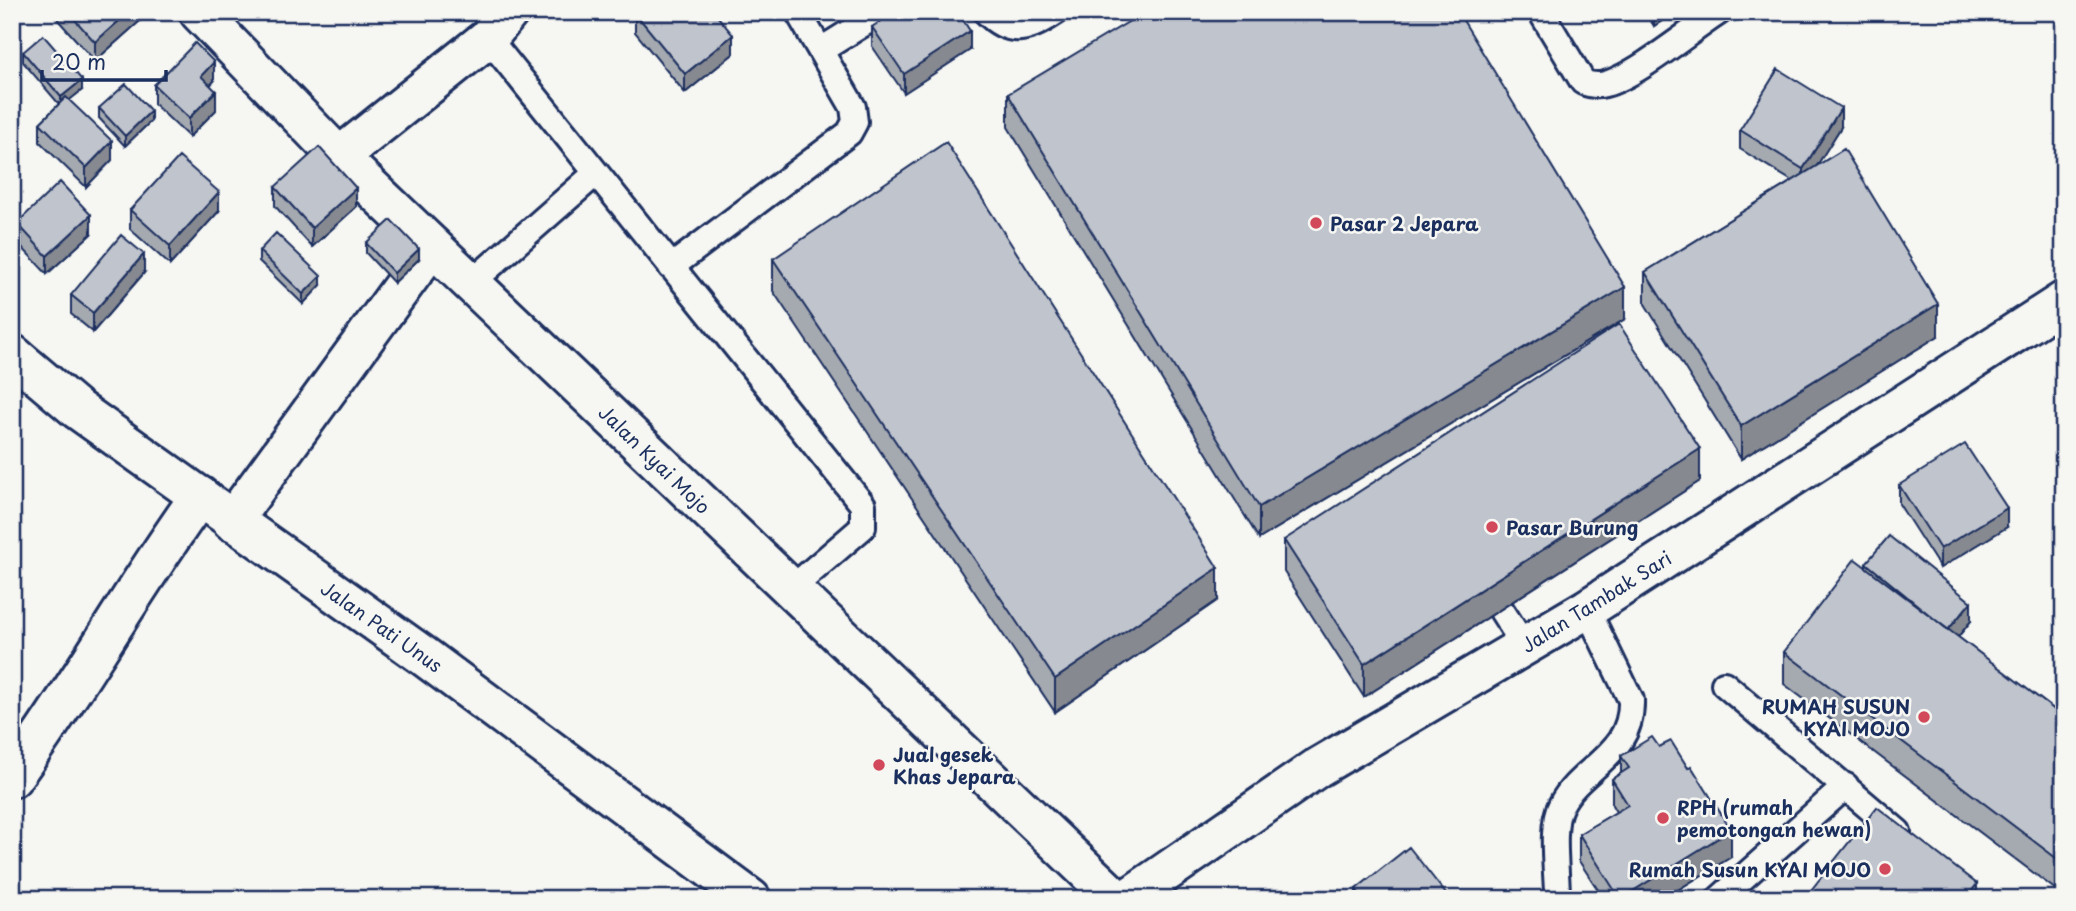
<svg xmlns="http://www.w3.org/2000/svg" width="2076" height="911" font-family="'Playpen Sans',sans-serif">
  <style>
    .lines { fill: none; stroke-linecap: round; stroke-linejoin: round }
    .service-casing { stroke: #1b2f5e; stroke-width: 30 }
    .minor-casing { stroke: #1b2f5e; stroke-width: 44 }
    .tertiary-casing { stroke: #1b2f5e; stroke-width: 44 }
    .secondary-casing { stroke: #1b2f5e; stroke-width: 44 }
    .service { stroke: #f6f6f2; stroke-width: 24 }
    .minor { stroke: #f6f6f2; stroke-width: 38 }
    .tertiary { stroke: #f6f6f2; stroke-width: 38 }
    .secondary { stroke: #f6f6f2; stroke-width: 38 }
    .wall { fill: #a5a9b0; stroke: #1b2f5e; stroke-width: 2 }
    .shaded-wall { fill: #868990; stroke: #1b2f5e; stroke-width: 2 }
    .building { fill: #c0c4cd; stroke: #1b2f5e; stroke-width: 2 }
    .poi-dot { fill: #d1495b; stroke: #f6f6f2; stroke-width: 2.5 }
    .labels { text-anchor: middle; dominant-baseline: central; stroke-width: 5; stroke-linejoin: round; paint-order: stroke }
    .poi-label { font-size: 19px; font-weight: bold; fill: #1b2f5e; stroke: #f6f6f2; text-anchor: start }
    .street-label { font-size: 19px; fill: #1b2f5e; stroke: #f6f6f2 }
  </style>
  <rect width="100%" height="100%" fill="#f6f6f2"/>
  <filter id="ink" filterUnits="userSpaceOnUse"><feTurbulence type="fractalNoise" baseFrequency=".0143" numOctaves="2"/><feDisplacementMap in="SourceGraphic" scale="14" xChannelSelector="R" yChannelSelector="G"/><feConvolveMatrix kernelMatrix="1 2 1 2 8 2 1 2 1" color-interpolation-filters="sRGB"/></filter>
  <g filter="url(#ink)">
    <g class="lines">
      <defs>
        <path id="service" d="M986,12C1011,38 1030,29 1056,12
          M1541,12L1583,82C1590,85 1598,86 1605,84C1636,76 1690,31 1719,12
          M488,38L863,505V527L791,589
          M821,50L882,12
          M671,267L849,133L855,122L853,107L798,12
          M471,283L595,174
          M1502,611L1525,647
          M1724,684L1898,832
          M1557,896C1557,872 1550,825 1561,805C1581,766 1633,755 1631,700L1587,609
          M1719,899L1846,786"/>
        <path id="minor" d="M339,157L488,38L509,12
          M232,521L432,246
          M12,778C79,687 133,588 200,496
          M1127,899L1317,768L1587,609L2064,301"/>
        <path id="tertiary" d="M12,354L77,409L425,657L751,899"/>
        <path id="secondary" d="M199,12L339,157L1116,899"/>
      </defs>
      <!-- service casing -->
      <use href="#service" class="service-casing"/>
      <!-- minor casing -->
      <use href="#minor" class="minor-casing"/>
      <!-- tertiary casing -->
      <use href="#tertiary" class="tertiary-casing"/>
      <!-- secondary casing -->
      <use href="#secondary" class="secondary-casing"/>
      <!-- service -->
      <use href="#service" class="service"/>
      <!-- minor -->
      <use href="#minor" class="minor"/>
      <!-- tertiary -->
      <use href="#tertiary" class="tertiary"/>
      <!-- secondary -->
      <use href="#secondary" class="secondary"/>
    </g>
    <!-- wall -->
    <path class="wall" d="M58,12H150L95,61L58,20Z
      M1645,12H1676L1654,26Z
      M635,13L733,54L685,93L635,32Z
      M872,27L970,50L904,93L872,46Z
      M23,52L82,90L69,100L112,160L86,187L40,142V123L59,104L23,62Z
      M214,81L210,85L216,110L189,137L154,104V85Z
      M1008,94L1625,319L1259,539L1008,127Z
      M99,108L151,121L125,146L99,118Z
      M1841,127L1816,166L1938,336L1741,459L1645,304V272L1792,181L1740,149V130Z
      M275,187L356,207L312,247L275,206Z
      M130,210L219,211L170,265L130,229Z
      M17,223L91,234L47,274L17,242Z
      M366,243L419,259L394,283L366,253Z
      M259,251L321,285L303,304L259,261Z
      M773,259L1218,600L1055,712L773,291Z
      M144,273L93,332L71,314V295Z
      M1700,481L1364,697L1284,572V540Z
      M1899,485L2007,527L1940,568L1899,504Z
      M1866,563L1971,621L1958,637L2064,717V896L1784,684V652L1866,567Z
      M1621,756L1731,857L1663,899H1604L1579,861V834L1616,812L1612,805V779L1621,773Z
      M1356,889L1450,899H1356Z"/>
    <!-- shaded-wall -->
    <path class="shaded-wall" d="M129,12H150L95,61V42Z
      M1654,12H1676L1654,26Z
      M970,31V50L904,93V74Z
      M733,35V54L685,93V74Z
      M19,55V64L12,70V60Z
      M214,62V81L201,95V76Z
      M82,80V90L61,107V97Z
      M216,91V110L189,137V118Z
      M1841,108V127L1803,188V169Z
      M151,111V121L125,146V136Z
      M22,122V141L12,149V130Z
      M112,141V160L86,187V168Z
      M356,188V207L312,247V228Z
      M219,192V211L170,265V246Z
      M91,215V234L47,274V256Z
      M419,249V259L394,283V273Z
      M144,254V273L93,332V313Z
      M321,276V285L303,304V294Z
      M1625,287V319L1259,539V507Z
      M1938,304V336L1741,459V426Z
      M1700,449V481L1364,697V664Z
      M2007,508V527L1940,568V549Z
      M1218,568V600L1055,712V679Z
      M1971,602V621L1948,649V630Z
      M1731,830V857L1663,899H1620Z
      M1977,884V899H1965Z"/>
    <!-- building -->
    <path class="building" d="M68,12H129L95,42Z
      M636,12H714L733,35L685,74L635,13Z
      M894,12H958L970,31L904,74L872,27Z
      M1145,12H1458L1625,287L1259,507L1008,94Z
      M43,35L82,80L61,97L23,52Z
      M195,43L214,62L201,76L216,91L189,118L154,85Z
      M12,47L19,55L12,60Z
      M1778,69L1841,108L1803,169L1740,130Z
      M126,84L151,111L125,136L99,108Z
      M66,97L112,141L86,168L40,123Z
      M12,110L22,122L12,130Z
      M946,142L1218,568L1055,679L773,259Z
      M319,147L356,188L312,228L275,187Z
      M1844,149L1938,304L1741,426L1645,272Z
      M179,157L219,192L170,246L130,210Z
      M60,182L91,215L47,256L17,223Z
      M391,220L419,249L394,273L366,243Z
      M276,233L321,276L303,294L259,251Z
      M121,235L144,254L93,313L71,295Z
      M1619,324L1700,449L1364,664L1284,540Z
      M1965,444L2007,508L1940,549L1899,485Z
      M1889,536L1971,602L1948,630L1866,563Z
      M1855,559L2064,717V864L1784,652Z
      M1652,737L1659,747L1671,741L1688,768L1691,766L1731,830L1620,899L1579,834L1628,805L1612,779L1629,768L1621,756Z
      M1877,807L1977,884L1965,899H1804Z
      M1409,847L1450,899H1363L1356,889Z"/>
  </g>
  <!-- markers -->
  <g class="poi-dot">
    <circle cx="1316" cy="223" r="7"/>
    <circle cx="1492" cy="527" r="7"/>
    <circle cx="1924" cy="717" r="7"/>
    <circle cx="879" cy="765" r="7"/>
    <circle cx="1663" cy="818" r="7"/>
    <circle cx="1885" cy="869" r="7"/>
  </g>
  <g class="labels">
    <!-- poi labels -->
    <g class="poi-label">
      <text x="1330" y="223">Pasar 2 Jepara</text>
      <text x="1506" y="527">Pasar Burung</text>
      <text x="1910" y="706" text-anchor="end">RUMAH SUSUN<tspan x="1910" dy="22">KYAI MOJO</tspan></text>
      <text x="893" y="754">Jual gesek<tspan x="893" dy="22">Khas Jepara</tspan></text>
      <text x="1677" y="807">RPH (rumah<tspan x="1677" dy="22">pemotongan hewan)</tspan></text>
      <text x="1871" y="869" text-anchor="end">Rumah Susun KYAI MOJO</text>
    </g>
    <!-- street labels -->
    <g class="street-label">
      <text transform="translate(655 459) rotate(44)">Jalan Kyai Mojo</text>
      <text transform="translate(1596 601) rotate(-32)">Jalan Tambak Sari</text>
      <text transform="translate(382 626) rotate(35)">Jalan Pati Unus</text>
    </g>
  </g>
  <!-- margin -->
  <rect width="2076" height="911" fill="none" stroke="#f6f6f2" stroke-width="42"/>
  <rect x="21" y="21" width="2034" height="869" fill="none" stroke="#1b2f5e" stroke-width="2.5" filter="url(#ink)"/>
  <!-- scale -->
  <path d="M42 70v10h124v-10" fill="none" stroke="#1b2f5e" stroke-width="3.5"/>
  <text x="52" y="70" font-size="21" fill="#1b2f5e" stroke="#f6f6f2" stroke-width="5" paint-order="stroke">20 m</text>
</svg>
